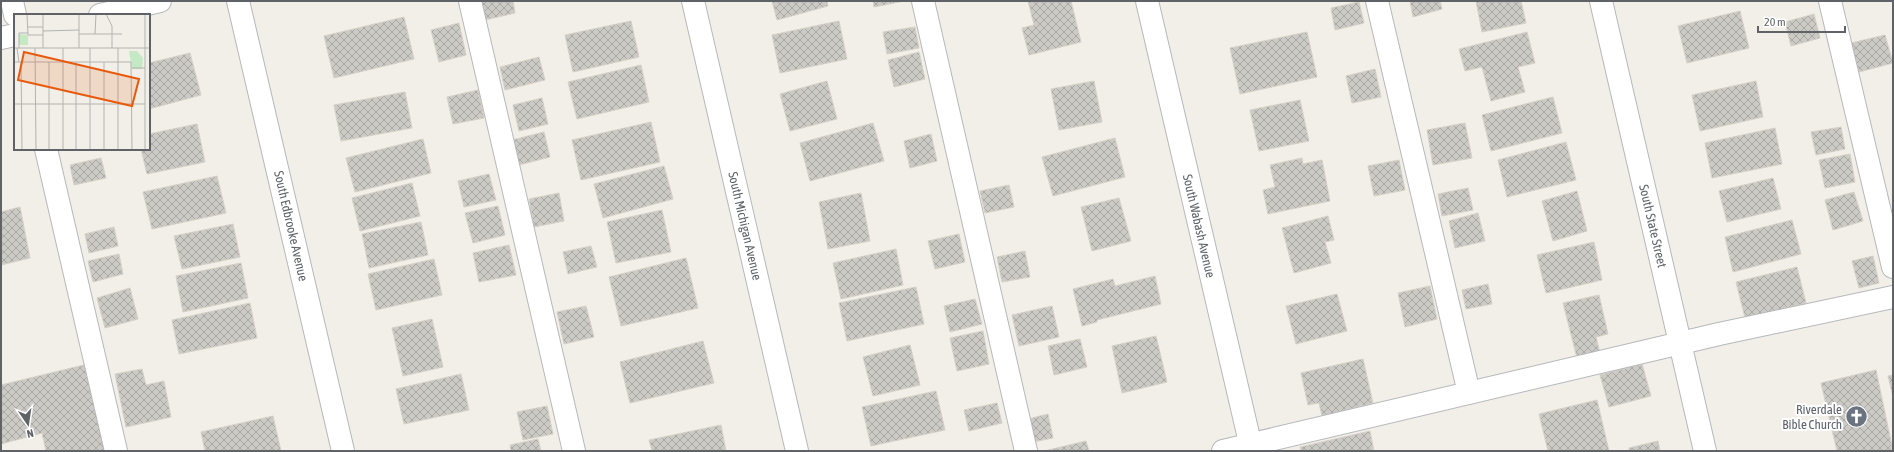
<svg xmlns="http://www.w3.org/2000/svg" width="1894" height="452" font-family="'Asap Condensed',sans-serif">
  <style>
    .building { fill: url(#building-cross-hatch); stroke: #d6d1c6 }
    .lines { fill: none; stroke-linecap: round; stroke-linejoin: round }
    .minor-casing { stroke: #b5b8bc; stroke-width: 24 }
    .minor { stroke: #fff; stroke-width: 22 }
    .labels { text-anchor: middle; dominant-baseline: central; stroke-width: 4; stroke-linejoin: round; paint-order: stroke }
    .street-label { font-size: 13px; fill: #5f6368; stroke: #fff }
    .worship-label { font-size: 13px; fill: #5b616d; stroke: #fff; text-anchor: end }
    .inset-road { fill: none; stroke: #b3b3b1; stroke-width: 1 }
    .view { fill: #e8590c; fill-opacity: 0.15; stroke: #e8590c; stroke-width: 2 }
    .inset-edge { fill: none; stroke: #5f6368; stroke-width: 2 }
  </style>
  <defs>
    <pattern id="building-cross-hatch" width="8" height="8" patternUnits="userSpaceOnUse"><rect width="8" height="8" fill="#cccac5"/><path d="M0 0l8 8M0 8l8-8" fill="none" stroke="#a9a8a4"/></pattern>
  </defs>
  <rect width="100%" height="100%" fill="#f1efe8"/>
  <!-- building -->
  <path class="building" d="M481,1H513L515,13L485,20Z
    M772,1H827L828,6L777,20Z
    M873,1H904L874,7Z
    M1028,1H1071L1081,42L1029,55L1022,28L1034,25Z
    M1410,1H1440L1442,9L1413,17Z
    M1476,1H1521L1526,23L1482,32Z
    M1359,2L1364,23L1335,30L1331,8Z
    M1740,11L1749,48L1687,63L1678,26Z
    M1814,14L1820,38L1791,46L1785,22Z
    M404,17L414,59L334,78L324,36Z
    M631,21L639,57L573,72L565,35Z
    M839,21L847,59L780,73L772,35Z
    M459,23L466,55L439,62L431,30Z
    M915,27L919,48L887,54L883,32Z
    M1307,32L1317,77L1240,94L1230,48Z
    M1527,32L1535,63L1518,67L1525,92L1491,101L1482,67L1465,71L1459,49Z
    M1885,35L1893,63L1859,72L1851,43Z
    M919,52L925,79L894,87L888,60Z
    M190,53L201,95L149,109V63Z
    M539,57L545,80L505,90L500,67Z
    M641,65L649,102L577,119L568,82Z
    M1375,69L1381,97L1352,103L1346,76Z
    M827,81L837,119L790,131L780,94Z
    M1094,81L1102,122L1059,130L1051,89Z
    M1756,81L1763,117L1700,131L1692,95Z
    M478,90L484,118L453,124L447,97Z
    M405,92L412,128L341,141L334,105Z
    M1553,97L1562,133L1491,151L1482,115Z
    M542,98L548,124L519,131L513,105Z
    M1300,100L1309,141L1259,151L1250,110Z
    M651,122L660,162L581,180L572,140Z
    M873,123L884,161L810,181L800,143Z
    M1465,123L1472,158L1433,165L1427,130Z
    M197,124L205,162L147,174L141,149H149V134Z
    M1841,127L1845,149L1816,155L1811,132Z
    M1775,128L1782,164L1712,178L1705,143Z
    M544,132L550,157L519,165L512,140Z
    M931,134L937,161L910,168L904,141Z
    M1115,138L1125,177L1053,196L1042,157Z
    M423,139L431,173L355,192L346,158Z
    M1566,142L1576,180L1507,197L1498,160Z
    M1850,154L1855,182L1825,188L1819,160Z
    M101,158L106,178L74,185L70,165Z
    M1302,158L1303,164L1322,160L1330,201L1268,214L1263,190L1275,187L1270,165Z
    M1399,160L1405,190L1374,196L1368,166Z
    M664,166L673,199L603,218L594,184Z
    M489,174L496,200L464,207L458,181Z
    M217,176L226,213L152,229L143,192Z
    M1773,178L1781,209L1727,222L1719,191Z
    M412,183L420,216L360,231L352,198Z
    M1009,185L1014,207L985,213L980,191Z
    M1468,188L1473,210L1442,216L1438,194Z
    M1577,191L1587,231L1553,241L1542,201Z
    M1854,192L1863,221L1833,230L1825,200Z
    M559,193L564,221L534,227L529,199Z
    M861,193L870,241L828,249L819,202Z
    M1119,198L1131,241L1092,251L1081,207Z
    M498,206L505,235L473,243L465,213Z
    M20,207L30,258L1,265V212Z
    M662,210L671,252L616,263L607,222Z
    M1478,213L1485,241L1455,248L1449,221Z
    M1328,216L1334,240L1325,242L1331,263L1294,273L1282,228Z
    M1792,220L1801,254L1733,272L1725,237Z
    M421,222L428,255L369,268L362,234Z
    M233,224L240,257L182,269L174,236Z
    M114,227L118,246L89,253L85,234Z
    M959,234L965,262L935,269L928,241Z
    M1594,242L1602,280L1546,293L1537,255Z
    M509,245L516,275L479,282L473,253Z
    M591,246L597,267L568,274L563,252Z
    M896,249L903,285L841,299L833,263Z
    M1025,251L1030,277L1002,282L997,257Z
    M119,254L123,274L93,282L88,261Z
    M1873,256L1879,283L1859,288L1852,261Z
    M686,258L698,308L621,326L609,277Z
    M434,259L442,295L376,310L368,274Z
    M241,263L248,298L183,312L176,276Z
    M1797,267L1806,303L1745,318L1736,282Z
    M1155,276L1161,304L1097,320V322L1082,326L1073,289L1113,279L1115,286Z
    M1488,284L1492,304L1466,309L1462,290Z
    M1430,286L1437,319L1405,327L1398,293Z
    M916,287L924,324L847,341L839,303Z
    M130,288L138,319L105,328L97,298Z
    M1337,294L1347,331L1296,344L1286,306Z
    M1599,295L1608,334L1596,337L1600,353L1577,358L1563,303Z
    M975,299L982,324L950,332L944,306Z
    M250,303L257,338L179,354L172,320Z
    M586,306L594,337L564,344L557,312Z
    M1052,306L1059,337L1019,346L1012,315Z
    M432,319L443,367L403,376L392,328Z
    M983,331L989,364L957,371L950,338Z
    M1156,336L1167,382L1122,393L1112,346Z
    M1080,339L1087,367L1054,375L1048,346Z
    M703,341L714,383L630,403L620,362Z
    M910,345L920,385L873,396L863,357Z
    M1363,359L1373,403L1322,416L1319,403L1308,405L1301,373Z
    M92,363L113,451H46L42,433L1,444V385Z
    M1642,364L1651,396L1609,407L1600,375Z
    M142,369L146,385L164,381L171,417L126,427L115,374Z
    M1876,370L1893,451H1837L1821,383Z
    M461,374L469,410L404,424L396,389Z
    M1893,375V397L1888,376Z
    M936,391L945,430L871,446L862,407Z
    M1597,400L1609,451H1548L1539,414Z
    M997,403L1002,423L969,431L964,410Z
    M547,406L553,434L523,440L517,412Z
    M1048,414L1053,438L1033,442L1028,419Z
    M273,416L281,451H205L201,432Z
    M721,425L726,451H652L649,440Z
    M1370,431L1374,451H1301L1300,447Z
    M538,439L541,451H511L510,445Z
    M1086,441L1089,451H1044Z
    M1658,441L1660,451H1629V448Z"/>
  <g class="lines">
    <defs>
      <path id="minor" d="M12,1L15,15
        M238,1L343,451
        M470,1L574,451
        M693,1L797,451
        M923,1L1026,451
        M1147,1L1252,451
        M1377,1L1469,393
        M1601,1L1705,451
        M1830,1L1893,267
        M100,15L160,1
        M1,38L15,35
        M46,149L116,451
        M1223,451L1719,334L1893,297"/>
    </defs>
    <!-- minor casing -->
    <use href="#minor" class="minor-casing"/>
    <!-- minor -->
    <use href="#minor" class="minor"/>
  </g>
  <!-- icons -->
  <defs>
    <symbol id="church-disc" viewBox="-11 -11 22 22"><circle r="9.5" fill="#6b7280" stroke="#fff"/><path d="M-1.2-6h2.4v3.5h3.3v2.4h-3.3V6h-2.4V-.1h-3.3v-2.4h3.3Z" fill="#fff"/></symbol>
  </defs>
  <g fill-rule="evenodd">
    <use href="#church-disc" x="1844" y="404" width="25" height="25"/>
  </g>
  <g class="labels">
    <!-- street labels -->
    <g class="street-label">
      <text transform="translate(291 226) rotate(77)">South Edbrooke Avenue</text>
      <text transform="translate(745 226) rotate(77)">South Michigan Avenue</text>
      <text transform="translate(1199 226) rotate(77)">South Wabash Avenue</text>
      <text transform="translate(1653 226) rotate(77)">South State Street</text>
    </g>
    <!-- worship labels -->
    <g class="worship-label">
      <text x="1842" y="409">Riverdale<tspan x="1842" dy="15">Bible Church</tspan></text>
    </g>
  </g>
  <!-- overview -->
  <g transform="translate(14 14)">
    <rect width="136" height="136" fill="#f1efe8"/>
    <path d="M5,20L14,21V31H5ZM115,37H123L129,44L128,55H118Z" fill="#c5e8c5"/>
    <path class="inset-road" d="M13,0L14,21H29M29,0V34M65,0V34M92,0L98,12V34M131,0V136M14,13H29M29,17L65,16M65,20H108M81,20L82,0M0,34H136M3,34L5,48M5,34V19H14M21,34L22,136M49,34V136M76,34V136M104,34V136M0,48H117L118,136M7,48L8,136M35,48V136M90,48V136M118,54H131M0,90H131M62,136V48"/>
    <path class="view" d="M10,38L125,65L118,92L4,66Z"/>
    <rect width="136" height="136" class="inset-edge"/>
  </g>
  <!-- border -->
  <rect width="1894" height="452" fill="none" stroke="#5f6368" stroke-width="4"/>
  <!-- north arrow -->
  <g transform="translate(28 424) rotate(167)" stroke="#ffffff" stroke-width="3" paint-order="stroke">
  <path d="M0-3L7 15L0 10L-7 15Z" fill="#5f6368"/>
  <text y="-6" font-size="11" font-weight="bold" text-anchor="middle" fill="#5f6368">N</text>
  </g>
  <!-- scale -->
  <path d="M1758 26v6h87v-6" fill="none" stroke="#5f6368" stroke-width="2"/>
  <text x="1764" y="26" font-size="12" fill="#5f6368" stroke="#ffffff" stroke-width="3" paint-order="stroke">20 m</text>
</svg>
